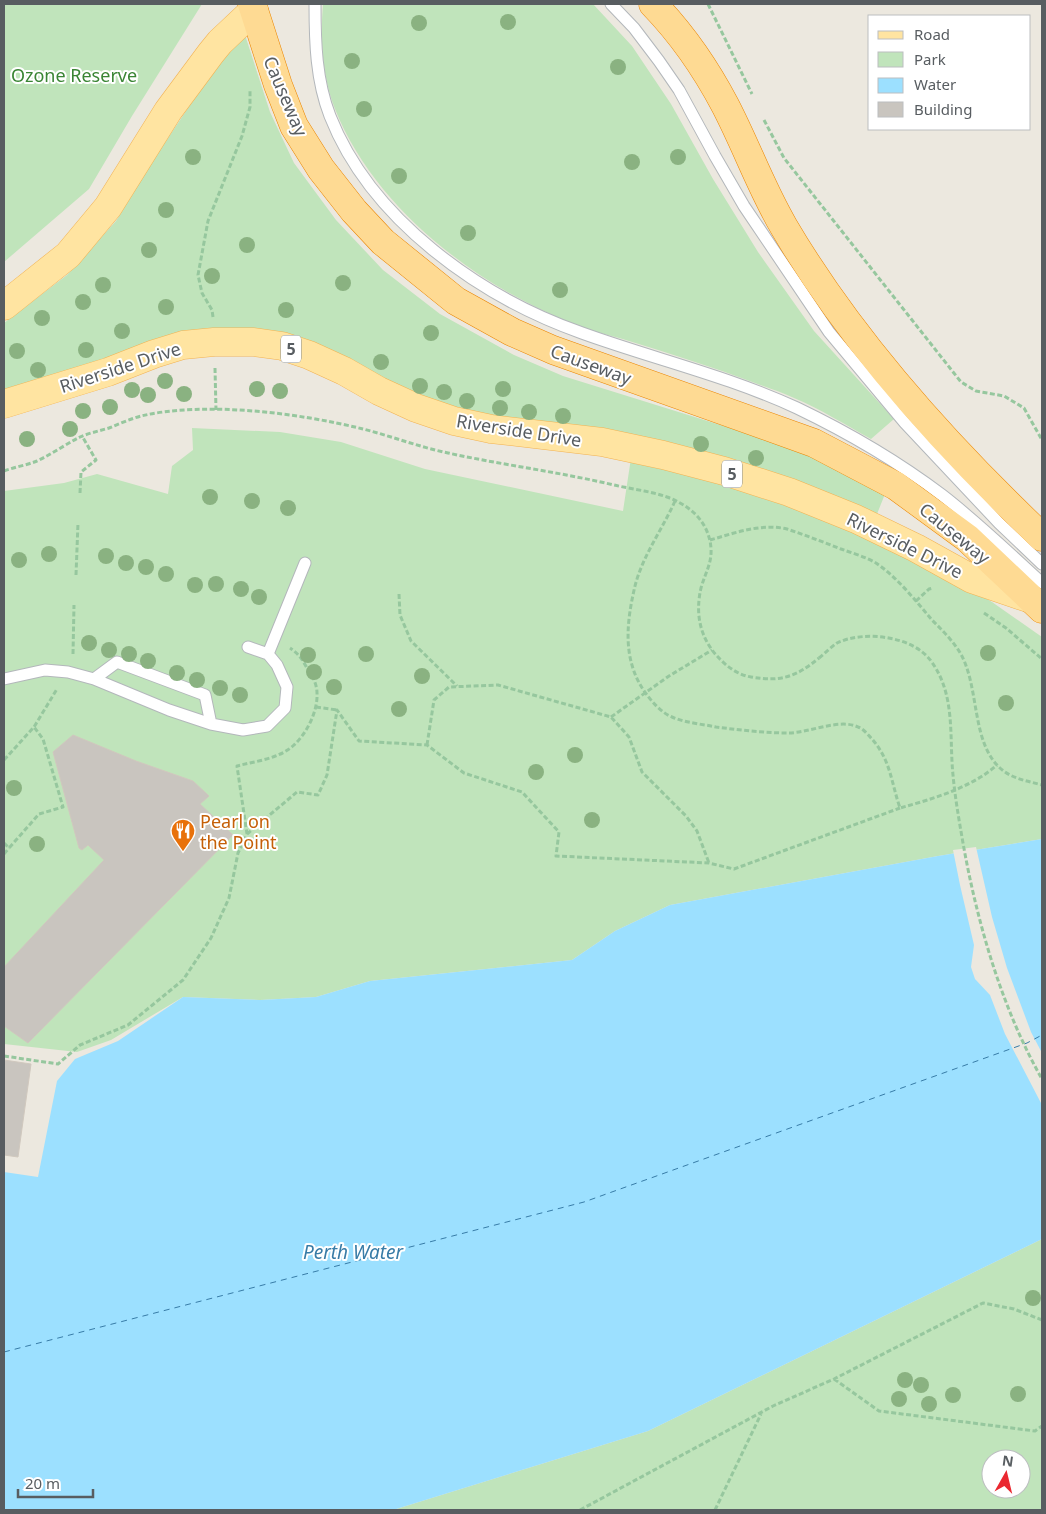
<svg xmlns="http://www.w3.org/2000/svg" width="1046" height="1514" font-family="'Noto Sans',sans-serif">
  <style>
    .green { fill: #c0e4bb; fill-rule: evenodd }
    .water { fill: #9ce0ff }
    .pier { fill: #ece8df }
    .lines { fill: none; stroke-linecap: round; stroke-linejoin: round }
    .ferry { stroke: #387ca7; stroke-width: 1; stroke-dasharray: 6 5; stroke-linecap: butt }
    .building { fill: #c9c5bf; stroke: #d0c8be }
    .service-casing { stroke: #b3b7bb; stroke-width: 13 }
    .primary-casing { stroke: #f2b253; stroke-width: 29 }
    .trunk-casing { stroke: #eb8500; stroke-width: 29 }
    .path { stroke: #96c79e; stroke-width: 3; stroke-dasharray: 5 2.5; stroke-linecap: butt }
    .service { stroke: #fff; stroke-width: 11 }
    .primary { stroke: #ffe4a1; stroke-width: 28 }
    .trunk { stroke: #feda93; stroke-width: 28 }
    .path-bridge { stroke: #96c79e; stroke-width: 3; stroke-dasharray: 5 2.5; stroke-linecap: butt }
    .tree { fill: #8ab281 }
    .labels { text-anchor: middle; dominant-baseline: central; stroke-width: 4; stroke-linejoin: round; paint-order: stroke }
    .shield { fill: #fff; stroke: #8a8e90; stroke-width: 1 }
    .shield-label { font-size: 16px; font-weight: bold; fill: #585d61 }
    .park-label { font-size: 18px; fill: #3a8534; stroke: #fff }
    .street-label { font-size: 18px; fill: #585d61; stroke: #fff }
    .food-label { font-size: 18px; fill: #c56008; stroke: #fff; text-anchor: start }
    .water-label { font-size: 19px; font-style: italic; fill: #387ca7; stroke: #fff }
  </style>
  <rect width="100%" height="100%" fill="#ece8df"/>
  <!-- green -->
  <path class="green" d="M4,4H202L132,116L89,189L4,262Z
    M323,4H593L632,46L671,104L713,179L758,252L814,331L894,419L871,439C846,425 820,409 794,398C781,392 768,388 755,383C713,367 671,354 629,341C610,335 589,331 571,323C474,284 374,207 335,109C322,76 320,39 323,4Z
    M243,37L246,38L270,112L294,163L336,220L383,270L440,314L514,355L563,376L730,428L817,458L885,494L875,519L476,416L253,332L4,397V323L67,275L116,221L156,156L194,99L224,58Z
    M192,428L280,432L341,442L425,469L623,511L631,458L746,489L850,528L939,571L992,602L1042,637V839L938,856L670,905L615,931L572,960L370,981L316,997L260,1000L183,997L111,1040L77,1052L4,1044V491L64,483L97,474L168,494L172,466L193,450Z
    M1042,1239V1510H393L648,1431ZM991,1459H1021V1489H991Z"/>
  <!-- water -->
  <path class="water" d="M1042,839V1239L648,1431L393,1510H4V1172L38,1177L57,1081L75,1059L118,1041L183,997L260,1000L316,997L370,981L572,960L615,931L670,905L938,856Z"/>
  <!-- pier -->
  <path class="pier" d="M976,847L992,917L1007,968L1031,1032L1042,1053V1105L1005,1034L990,995L975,979L971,967L974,945L960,885L953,850Z"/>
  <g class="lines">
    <!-- ferry -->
    <path class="ferry" d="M4,1352L584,1202L1027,1043L1042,1035"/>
  </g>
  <!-- building -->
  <path class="building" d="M73,735L136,761L193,781L209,796L200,804L233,835L28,1043L4,1026V967L104,860L88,845L82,850L79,848L53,752Z
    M4,1060L31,1064L18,1157L4,1155Z"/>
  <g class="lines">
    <defs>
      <path id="service" d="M315,4C315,42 316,80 330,116C371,220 480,297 582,333C654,359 728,376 797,408C847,432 897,461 942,495C977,522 1009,553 1042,583
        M611,4L634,28L659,61L679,90L715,156L744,206L829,332L905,423L999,523L1042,564
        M268,654L305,563
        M4,679L45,670L68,672L94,679L169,710L211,724L243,730L267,726L285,708L287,687L277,665L268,654L248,647
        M94,679L117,662L205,695L211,724"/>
      <path id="primary" d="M4,306L68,255L108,207L168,111L211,53L220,42L254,10
        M4,404L108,372L154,354L183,345L214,342H254L282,346L309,355L344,371L379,391L416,408L454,421L491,429L602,442L663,455L724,471L789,492L856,519L916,548L972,579L1031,599"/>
      <path id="trunk" d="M252,4L278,85L294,126L321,169L354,211L383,242L456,301L512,332L553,350L814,443L896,486L967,538L1042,609
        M653,4C682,34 706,69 725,105C746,145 761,188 784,227C851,341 947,447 1042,537"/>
    </defs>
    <!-- service casing -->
    <use href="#service" class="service-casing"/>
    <!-- primary casing -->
    <use href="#primary" class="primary-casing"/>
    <!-- trunk casing -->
    <use href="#trunk" class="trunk-casing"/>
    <!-- path -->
    <path class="path" d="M708,4L752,94
      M764,120L784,158L961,382L976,391L1004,396L1024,408L1042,440
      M213,317L212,310L202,293L198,275L208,221L242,136L250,107V90
      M215,368L216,410
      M4,471C15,467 27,465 37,461C52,454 66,444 80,437C89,433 99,431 109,428C119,424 130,419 141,416C205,401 299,413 363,429C391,436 419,447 448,453C503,465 559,472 614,485C631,489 650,491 667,497C688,505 705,518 710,541C714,561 706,570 701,588C695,614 700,638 718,657C726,666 738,675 751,677C781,682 796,677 819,658
      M80,493L81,472L96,460L82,436
      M675,501C662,530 643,555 635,586C626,624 622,662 647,695C653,703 662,713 672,717C686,723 702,724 716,727C740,730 764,733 788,733C809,733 839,718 858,727C864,729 868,735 872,739C891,761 891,782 900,808C932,799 971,788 997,765
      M710,540C735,533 761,523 787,529C805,535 823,542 841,549C852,553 866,557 876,563C897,577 916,601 932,620C941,629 950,638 957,648C983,684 967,752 1010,775C1020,780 1031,782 1042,785
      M76,575L78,523
      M399,594L400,615L411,641L457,686
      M916,601L929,589L933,588
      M984,613L1006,628L1042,659
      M73,654L74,605
      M316,707L337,710
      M611,717L669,676L712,650
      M427,745L434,700L449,687L498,685L611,717L629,737L642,772L686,816L697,831L709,863
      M4,760L34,727L57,689
      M247,834L297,792L318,795L327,775L337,710L359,741L427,745L464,773L522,792L559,832L556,856L709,863L734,869L900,808
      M4,843L9,848L39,814L63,807L43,739L34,727
      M4,854L9,848
      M4,1056L58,1064L80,1045L128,1025L183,980L211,938L229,898L238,853L247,834L237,766C256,761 279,759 294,745C307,733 318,711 317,693C317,684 312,675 307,668C302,659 299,654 290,648
      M834,1379L879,1411L1035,1431L1042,1426
      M580,1510L773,1406L834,1379L983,1303L1014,1309L1042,1320
      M715,1510L761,1414"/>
    <!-- service -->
    <use href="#service" class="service"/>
    <!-- primary -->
    <use href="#primary" class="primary"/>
    <!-- trunk -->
    <use href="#trunk" class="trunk"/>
    <!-- path-bridge -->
    <path class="path-bridge" d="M819,658C825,653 831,647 837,643C864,630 913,636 931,661C956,695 949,736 953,775C955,797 959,820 963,843C977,922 1002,1009 1042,1079"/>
  </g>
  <!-- trees -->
  <g class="tree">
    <circle cx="508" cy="22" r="8"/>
    <circle cx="419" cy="23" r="8"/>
    <circle cx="352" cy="61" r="8"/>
    <circle cx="618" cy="67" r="8"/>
    <circle cx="364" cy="109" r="8"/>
    <circle cx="193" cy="157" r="8"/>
    <circle cx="678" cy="157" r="8"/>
    <circle cx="632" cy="162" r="8"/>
    <circle cx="399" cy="176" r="8"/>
    <circle cx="166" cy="210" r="8"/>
    <circle cx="468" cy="233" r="8"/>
    <circle cx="247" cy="245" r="8"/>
    <circle cx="149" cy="250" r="8"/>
    <circle cx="212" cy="276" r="8"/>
    <circle cx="343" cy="283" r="8"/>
    <circle cx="103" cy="285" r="8"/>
    <circle cx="560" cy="290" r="8"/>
    <circle cx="83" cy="302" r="8"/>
    <circle cx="166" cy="307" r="8"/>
    <circle cx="286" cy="310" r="8"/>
    <circle cx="42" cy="318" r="8"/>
    <circle cx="122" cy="331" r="8"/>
    <circle cx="431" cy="333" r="8"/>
    <circle cx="86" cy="350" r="8"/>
    <circle cx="17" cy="351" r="8"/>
    <circle cx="381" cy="362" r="8"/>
    <circle cx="38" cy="370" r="8"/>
    <circle cx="165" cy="381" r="8"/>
    <circle cx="420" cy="386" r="8"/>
    <circle cx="257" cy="389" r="8"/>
    <circle cx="503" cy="389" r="8"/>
    <circle cx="132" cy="390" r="8"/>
    <circle cx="280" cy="391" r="8"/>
    <circle cx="444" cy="392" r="8"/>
    <circle cx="184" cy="394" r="8"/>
    <circle cx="148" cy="395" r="8"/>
    <circle cx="467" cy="401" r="8"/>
    <circle cx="110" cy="407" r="8"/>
    <circle cx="500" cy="408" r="8"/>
    <circle cx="83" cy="411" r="8"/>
    <circle cx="529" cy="412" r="8"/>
    <circle cx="563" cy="416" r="8"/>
    <circle cx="70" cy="429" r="8"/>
    <circle cx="27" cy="439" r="8"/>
    <circle cx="701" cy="444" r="8"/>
    <circle cx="756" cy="458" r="8"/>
    <circle cx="210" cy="497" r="8"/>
    <circle cx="252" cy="501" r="8"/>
    <circle cx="288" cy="508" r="8"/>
    <circle cx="49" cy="554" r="8"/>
    <circle cx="106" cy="556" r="8"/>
    <circle cx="19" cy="560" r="8"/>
    <circle cx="126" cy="563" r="8"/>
    <circle cx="146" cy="567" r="8"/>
    <circle cx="166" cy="574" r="8"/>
    <circle cx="216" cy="584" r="8"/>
    <circle cx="195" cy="585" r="8"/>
    <circle cx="241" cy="589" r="8"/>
    <circle cx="259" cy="597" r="8"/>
    <circle cx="89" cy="643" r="8"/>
    <circle cx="109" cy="650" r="8"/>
    <circle cx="988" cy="653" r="8"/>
    <circle cx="129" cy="654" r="8"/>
    <circle cx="366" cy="654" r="8"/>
    <circle cx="308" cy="655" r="8"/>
    <circle cx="148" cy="661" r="8"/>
    <circle cx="314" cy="672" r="8"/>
    <circle cx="177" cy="673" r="8"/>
    <circle cx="422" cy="676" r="8"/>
    <circle cx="197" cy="680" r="8"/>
    <circle cx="334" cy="687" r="8"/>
    <circle cx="220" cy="688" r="8"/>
    <circle cx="240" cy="695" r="8"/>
    <circle cx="1006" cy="703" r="8"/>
    <circle cx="399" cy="709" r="8"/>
    <circle cx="575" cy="755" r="8"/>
    <circle cx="536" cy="772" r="8"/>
    <circle cx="14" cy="788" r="8"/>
    <circle cx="592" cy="820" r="8"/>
    <circle cx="37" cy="844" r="8"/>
    <circle cx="1033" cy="1298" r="8"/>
    <circle cx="905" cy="1380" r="8"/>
    <circle cx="921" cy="1385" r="8"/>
    <circle cx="1018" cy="1394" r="8"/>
    <circle cx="953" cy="1395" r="8"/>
    <circle cx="899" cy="1399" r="8"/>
    <circle cx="929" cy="1404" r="8"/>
  </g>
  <!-- icons -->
  <defs>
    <symbol id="restaurant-pin" viewBox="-11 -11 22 30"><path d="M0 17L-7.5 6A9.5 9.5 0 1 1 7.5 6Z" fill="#e8710a" stroke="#fff"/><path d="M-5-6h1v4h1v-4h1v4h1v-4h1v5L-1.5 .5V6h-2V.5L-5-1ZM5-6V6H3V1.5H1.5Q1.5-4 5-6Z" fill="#fff"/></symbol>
  </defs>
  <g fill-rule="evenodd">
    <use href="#restaurant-pin" x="169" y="817" width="28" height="38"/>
  </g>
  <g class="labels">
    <!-- shield labels -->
    <g class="shield">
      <rect x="281" y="335.5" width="20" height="27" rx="4"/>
      <rect x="722" y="460.5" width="20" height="27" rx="4"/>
    </g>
    <g class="shield-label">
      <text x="291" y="349">5</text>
      <text x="732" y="474">5</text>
    </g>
    <!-- park labels -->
    <g class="park-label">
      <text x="74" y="75">Ozone Reserve</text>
    </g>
    <!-- street labels -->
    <g class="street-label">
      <text transform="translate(286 96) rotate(67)">Causeway</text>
      <text transform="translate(591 364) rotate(20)">Causeway</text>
      <text transform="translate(120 367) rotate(-18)">Riverside Drive</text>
      <text transform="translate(519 430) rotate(9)">Riverside Drive</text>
      <text transform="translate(955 533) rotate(39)">Causeway</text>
      <text transform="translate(905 545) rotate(26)">Riverside Drive</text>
    </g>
    <!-- food labels -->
    <g class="food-label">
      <text x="200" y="821">Pearl on<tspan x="200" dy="21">the Point</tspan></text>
    </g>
    <!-- water labels -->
    <g class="water-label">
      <text x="353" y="1252">Perth Water</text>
    </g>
  </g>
  <!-- border -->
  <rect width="1046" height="1514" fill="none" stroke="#585d61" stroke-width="10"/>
  <!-- legend -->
  <rect x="868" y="15" width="162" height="115" fill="#ffffff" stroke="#bcbec0"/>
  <rect x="878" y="31" width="25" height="8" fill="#ffe4a1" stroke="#bcbec0"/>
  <text x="914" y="40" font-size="15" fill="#585d61">Road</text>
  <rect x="878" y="52" width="25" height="15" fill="#c0e4bb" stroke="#bcbec0"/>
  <text x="914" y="65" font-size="15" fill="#585d61">Park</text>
  <rect x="878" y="78" width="25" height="15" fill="#9ce0ff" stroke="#bcbec0"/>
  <text x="914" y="90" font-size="15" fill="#585d61">Water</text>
  <rect x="878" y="102" width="25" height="15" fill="#c9c5bf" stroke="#bcbec0"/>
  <text x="914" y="115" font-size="15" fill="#585d61">Building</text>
  <!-- north arrow -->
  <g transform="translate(1006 1474) rotate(8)"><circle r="24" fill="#ffffff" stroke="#bcbec0"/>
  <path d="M0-4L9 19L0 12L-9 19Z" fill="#ea2830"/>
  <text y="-8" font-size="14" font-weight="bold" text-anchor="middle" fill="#585d61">N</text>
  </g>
  <!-- scale -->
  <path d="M18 1489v8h75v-8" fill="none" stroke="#585d61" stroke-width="2.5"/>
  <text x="25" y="1489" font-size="15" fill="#585d61" stroke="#ffffff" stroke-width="4" paint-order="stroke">20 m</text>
</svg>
